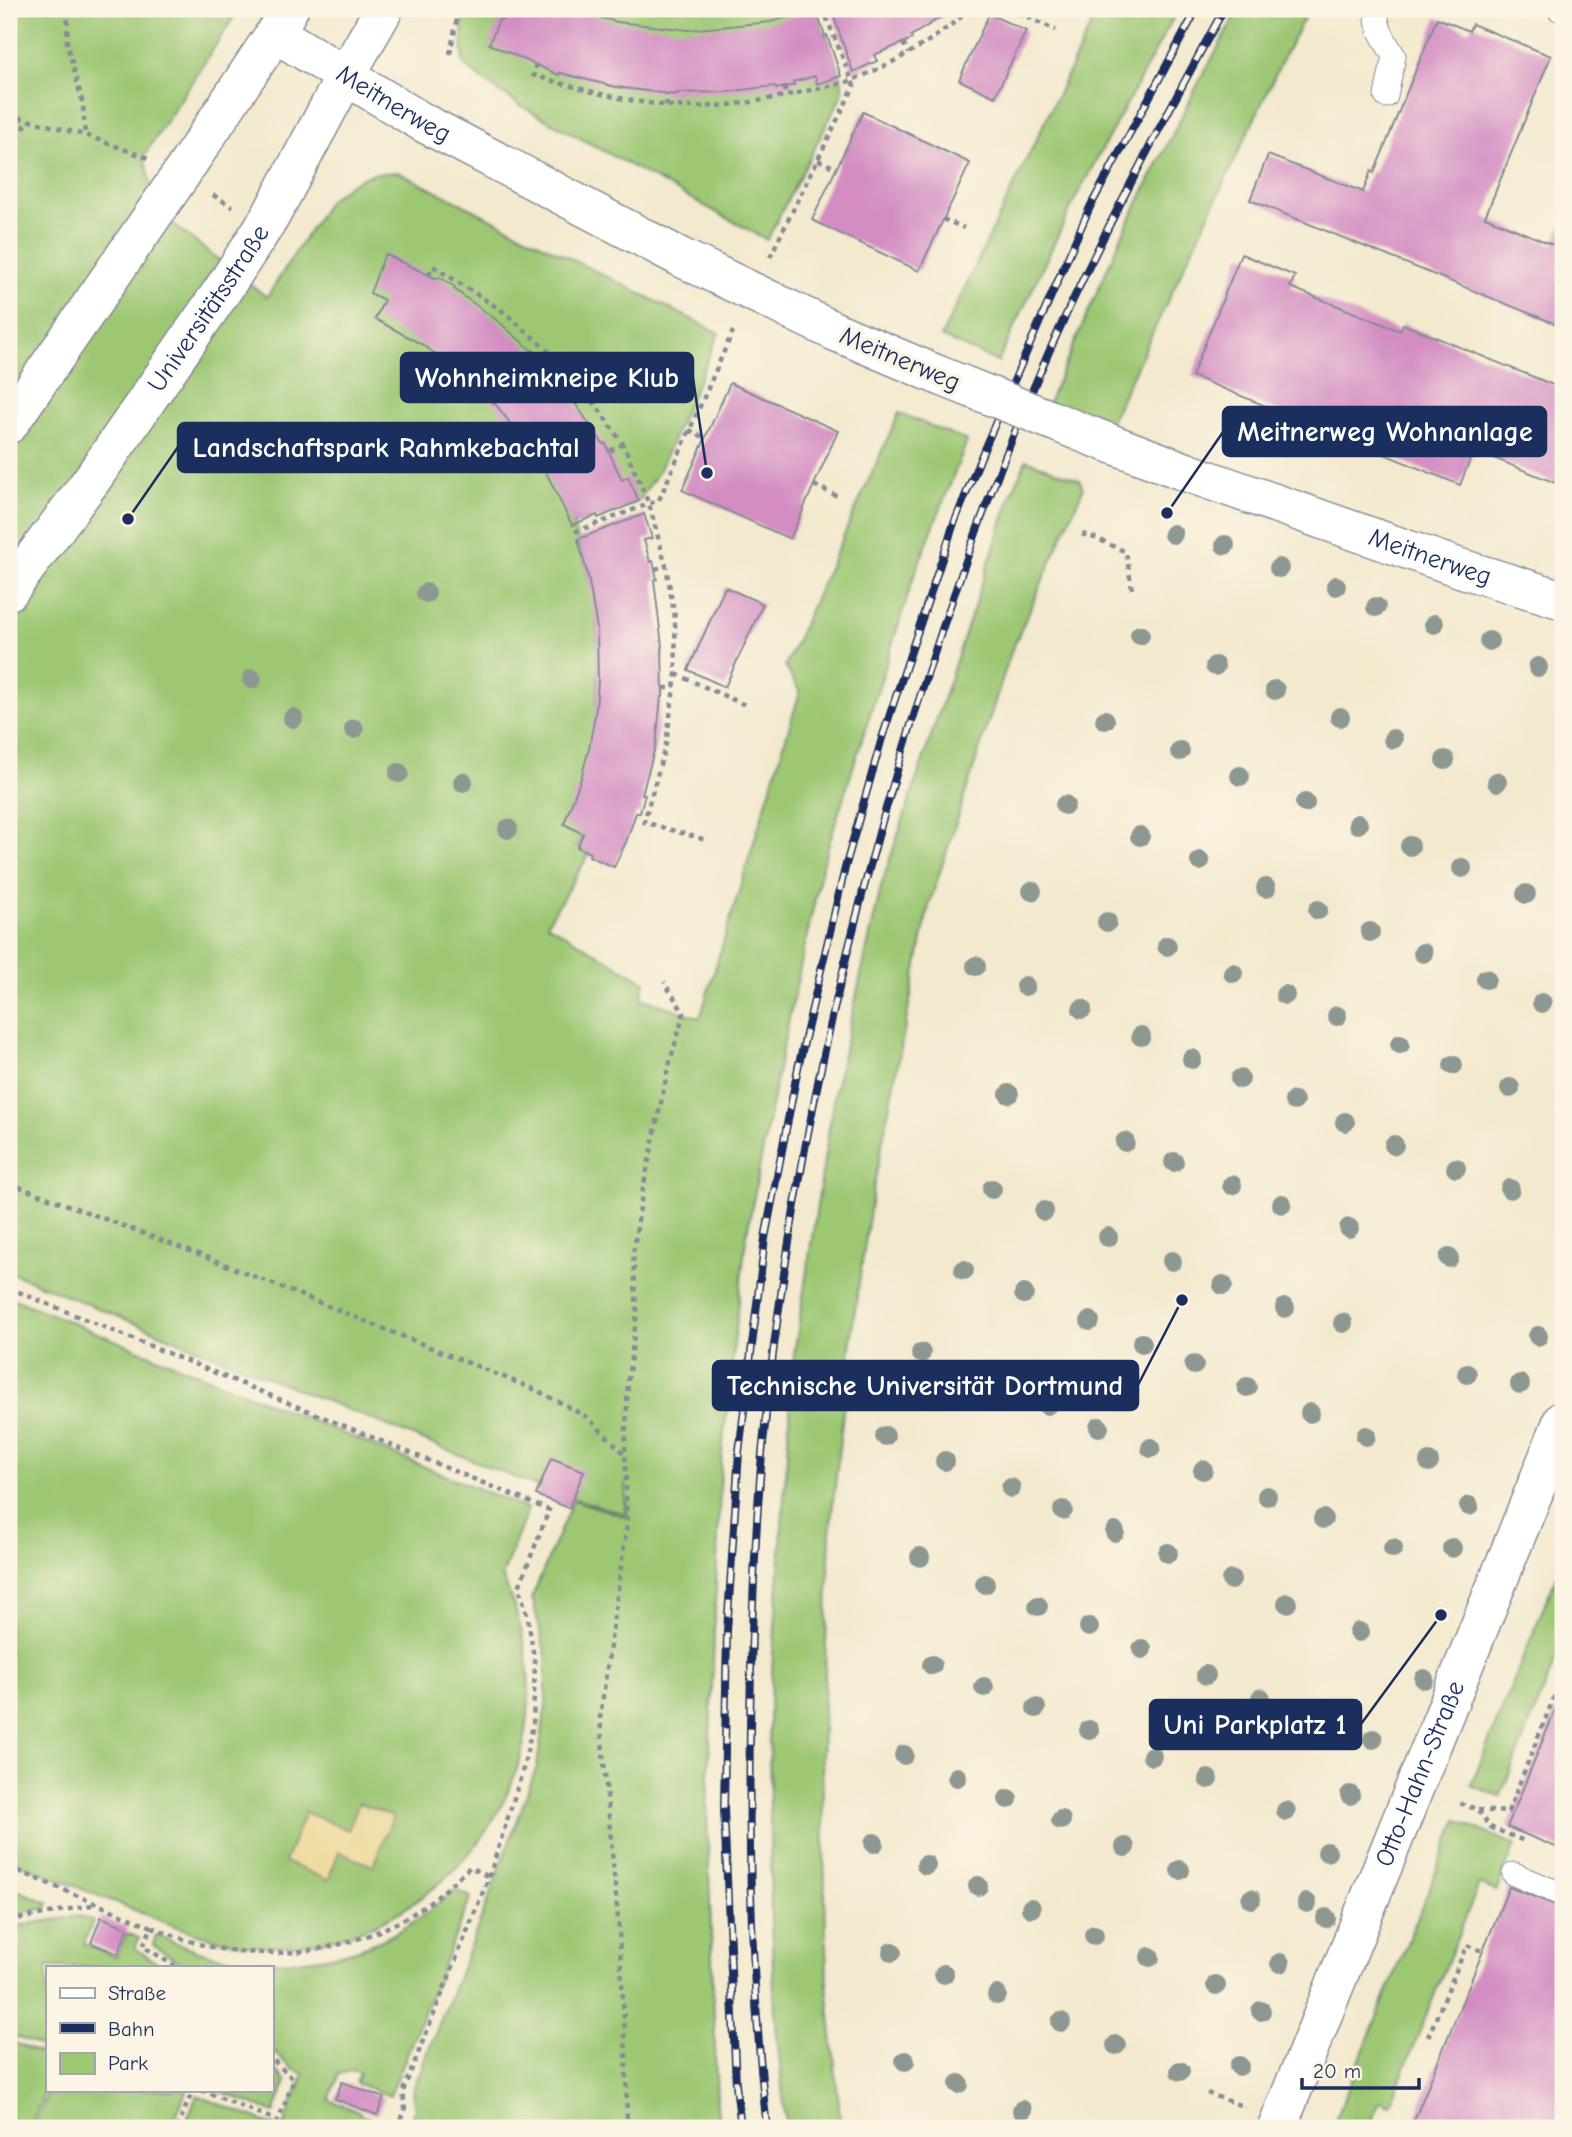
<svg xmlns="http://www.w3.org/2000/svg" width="1572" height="2137" font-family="'Comic Neue',sans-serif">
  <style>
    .green { fill: #9dc773; stroke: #5c7b68; stroke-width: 2; fill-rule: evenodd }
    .sand { fill: #eeda9e; stroke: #84847e; stroke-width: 2 }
    .building { fill: #d38dc3 }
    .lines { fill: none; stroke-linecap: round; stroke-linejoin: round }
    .service-casing { stroke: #878c96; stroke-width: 25 }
    .minor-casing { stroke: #878c96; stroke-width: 41 }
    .tertiary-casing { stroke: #878c96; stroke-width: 41 }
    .path { stroke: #878c96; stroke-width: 4.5; stroke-dasharray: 5 5; stroke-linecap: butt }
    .service { stroke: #fff; stroke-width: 23 }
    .minor { stroke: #fff; stroke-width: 38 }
    .tertiary { stroke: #fff; stroke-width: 38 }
    .rail-casing { stroke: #1b2f5e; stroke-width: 8 }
    .rail { stroke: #fcf5e5; stroke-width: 5; stroke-dasharray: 16; stroke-linecap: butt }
    .tertiary-bridge-casing { stroke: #878c96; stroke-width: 41; stroke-linecap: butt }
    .tertiary-bridge { stroke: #fff; stroke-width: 38 }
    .tree { fill: #8e9893 }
    .labels { text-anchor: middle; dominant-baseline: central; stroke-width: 7; stroke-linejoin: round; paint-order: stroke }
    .street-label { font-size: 26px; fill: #1b2f5e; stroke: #fcf5e5 }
    .leader { fill: none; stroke: #1b2f5e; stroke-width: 2.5 }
    .callout-dot { fill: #1b2f5e; stroke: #fcf5e5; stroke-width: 2.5 }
    .callout { fill: #1b2f5e; stroke: #1b2f5e; stroke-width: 2.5 }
    .callout-label { font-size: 28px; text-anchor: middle; font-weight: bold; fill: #fff }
  </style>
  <rect width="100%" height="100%" fill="#fcf5e5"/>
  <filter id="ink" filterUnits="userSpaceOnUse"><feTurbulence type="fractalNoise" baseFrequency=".0143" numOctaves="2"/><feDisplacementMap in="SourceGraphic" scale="14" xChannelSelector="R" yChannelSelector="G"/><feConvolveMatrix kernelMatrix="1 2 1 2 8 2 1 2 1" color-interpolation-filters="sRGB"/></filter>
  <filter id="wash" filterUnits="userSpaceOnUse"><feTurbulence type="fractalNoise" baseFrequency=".00686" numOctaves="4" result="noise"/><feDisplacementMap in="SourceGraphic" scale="28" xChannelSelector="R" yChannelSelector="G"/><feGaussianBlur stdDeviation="1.57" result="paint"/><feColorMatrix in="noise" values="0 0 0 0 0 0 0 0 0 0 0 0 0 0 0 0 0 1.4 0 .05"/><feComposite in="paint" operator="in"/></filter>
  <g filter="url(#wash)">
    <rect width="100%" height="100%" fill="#f3e9ce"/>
    <!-- green -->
    <path class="green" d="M9,9H239L144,156L155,204L180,230L267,297L329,200L352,183L371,174L398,172L719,333L660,469L639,501L599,518L597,515L573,525C584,558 595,595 597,630C602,698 590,766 583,834L577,847L590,853L547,924L645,982L641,998L700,1018L800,692L785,666L899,413L967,441L914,576L823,862L779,1065L746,1238L721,1461L707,1812L717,2107L720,2128H407L415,2109L412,2092L483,1914L537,1766L546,1705V1656L532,1597L573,1500L627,1517L626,1483L625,1514L548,1491L9,1272Z
      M468,9H819L816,10L825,35H827L841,76L843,93L767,240L521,106L478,77L463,63L462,26Z
      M1099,9H1178L1075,199L998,362L941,337Z
      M1239,9H1309L1285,54L1106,431L1046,408L1123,233L1197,86Z
      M1026,460L1080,480L1083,489L1011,652L928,909L873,1190L852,1329L830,1532L822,1756L827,1985L841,2128H786L775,2013L771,1920L769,1714L794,1355L835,1090L882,883L1012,493Z
      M9,1297L528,1509L502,1576C522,1621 532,1664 528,1715C516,1847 396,1951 264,1946C213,1944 168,1924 122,1905C84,1890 46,1874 9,1859ZM305,1813L348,1830L327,1879Z
      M1563,1560V1642L1500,1797L1471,1785Z
      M1457,1820L1515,1845L1496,1891L1479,1884L1390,2105L1380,2101L1368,2128H1332Z
      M9,1887L49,1903L47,1908L13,1914L9,1912Z
      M455,1890L471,1897L390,2096L356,2083L360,2073L354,2070L339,2074L329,2100L360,2112L359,2114L381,2123V2128H282L304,2074L292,2069L271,2049V1967H187L153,1945L156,1935C176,1943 196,1952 217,1956C267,1966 328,1963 375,1943C404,1931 431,1910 455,1890Z
      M80,1916L93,1921L84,1944L116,1957L127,1933L139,1938L135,1948L163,1967H47V2049L9,2034V1927Z
      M9,2041L47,2056V2085L30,2128H9Z
      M271,2067L286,2081L274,2113L217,2090H271Z
      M49,2090H187L171,2128H33Z
      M197,2095L279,2128L184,2127Z"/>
    <!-- sand -->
    <path class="sand" d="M359,1803L393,1816L373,1866L339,1852L328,1880L285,1862L305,1812L348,1830Z"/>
    <g id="blocks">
      <!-- building -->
      <path class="building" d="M508,9H514L522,13L524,9H568L617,22L688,30L770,22L816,10L825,36L827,35L841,76L817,84L815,76L793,82L794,85L776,89L775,86L726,92L677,93V95L616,87L560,73L559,75L489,44L500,18L502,20Z
        M831,9H954L911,36L912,39L874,55L877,61L853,72Z
        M989,14L1026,31L995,97L959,80Z
        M1437,18L1469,31L1472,24L1551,56L1485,217L1553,245L1563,221V327L1250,200L1268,155L1363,192L1371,171L1374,173Z
        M863,112L970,163L919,271L812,220Z
        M385,254L437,279L439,277L455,287L454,289L499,322L532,351L533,350L546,363L544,364L566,390L603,444L605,443L622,480L628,477L639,501L598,518L597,515L572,525L544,468L497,406L458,370L423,345L375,319L384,300L370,293Z
        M1241,254L1295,276L1290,287L1400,331L1403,324L1563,389V486L1474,450L1460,485L1192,376Z
        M730,383L838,431L790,539L682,490Z
        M644,514L652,538L644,540L650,562L653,561L657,579L654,580L662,646L663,697H661L656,744L642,794L645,795L642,805L640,813H636L626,842L614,867L589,856L590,853L577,847L583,834L564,824L581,778L589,749L596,708L598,681L597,628L588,576L578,539Z
        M725,587L763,604L725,687L688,670Z
        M551,1458L584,1471L569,1508L536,1495Z
        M1563,1691V1850L1507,1827Z
        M1509,1887L1563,1908V2120L1560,2128H1411Z
        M101,1917L128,1928L118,1954L91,1943Z
        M342,2082L384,2098L377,2115L335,2099Z"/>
    </g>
  </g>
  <g filter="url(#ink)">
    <use href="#blocks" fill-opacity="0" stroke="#878c96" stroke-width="2"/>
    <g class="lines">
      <defs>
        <path id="service" d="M1377,9C1375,27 1385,41 1394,56L1386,96
          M1559,9L1563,10
          M1514,1874L1563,1895"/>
        <g id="minor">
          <path d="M9,424L180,176L275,33"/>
          <path id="s1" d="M9,591L93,478L224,288L270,217L345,77"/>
        </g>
        <g id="tertiary">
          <path id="s2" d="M289,9L275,33L422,122L680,257L834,331L938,375"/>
          <path d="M345,77L384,9"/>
          <path id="s3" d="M1091,436L1186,472L1460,568L1563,600"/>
          <path id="s4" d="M1277,2128L1563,1420"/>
        </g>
      </defs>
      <!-- service casing -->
      <use href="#service" class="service-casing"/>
      <!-- minor casing -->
      <use href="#minor" class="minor-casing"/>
      <!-- tertiary casing -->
      <use href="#tertiary" class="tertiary-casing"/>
      <!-- path -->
      <path class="path" d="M68,9L67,44L83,104L85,135
        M1009,9L1056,30
        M903,43L909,53
        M450,54L459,9
        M536,64L533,75C576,88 618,100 663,105C712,111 763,101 811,90C824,87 839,85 852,80C894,64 937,39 970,9
        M784,87L787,95
        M666,106L667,95
        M9,115L85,135L148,158
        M9,143L30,121
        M818,160L836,168
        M213,195L233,207
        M943,219L964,228
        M770,257L854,86L823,9
        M429,275L433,266L504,312L546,349L588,394L623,444L649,504L666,566L675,618L676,674L666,744L644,822L706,840
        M539,356L546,349
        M689,430L706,438
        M610,451L623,444
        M814,485L839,497
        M575,532L659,500L733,331
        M1082,534L1098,539L1126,552L1132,589
        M655,569L666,566
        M676,674L747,706
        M664,688H673
        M9,1183L206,1257L536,1390L587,1417L624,1453
        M9,1288L549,1510L519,1587L528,1618L535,1665L533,1725L522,1773L489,1877L403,2091L405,2109L397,2128
        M1460,1803L1478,1810L1490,1827L1527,1842
        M1478,1810L1508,1812L1563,1675
        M9,1867L152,1927L143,1946L176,1967
        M9,1919L11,1920L97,1904
        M152,1927C177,1937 203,1947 229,1950C298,1960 367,1945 425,1906C441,1895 455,1880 470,1867L489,1877
        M1428,2037L1467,1945L1483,1951
        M201,2090L278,2121L294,2080L271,2058
        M1207,2093L1245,2107
        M177,2128L193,2090
        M627,2128L626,2054L619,1930L600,1718L627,1524L625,1453L628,1380L637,1312L633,1254L642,1194L668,1069L684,1013L664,982"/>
      <!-- service -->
      <use href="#service" class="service"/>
      <!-- minor -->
      <use href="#minor" class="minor"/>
      <!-- tertiary -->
      <use href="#tertiary" class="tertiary"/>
      <defs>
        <path id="rail" d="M741,2128L736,2085L724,1809L727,1631L739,1452L765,1238L798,1068L845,868L882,738L953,526L985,447L1090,207L1197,9
          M767,2128C752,1996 748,1863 750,1730C751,1638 754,1546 762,1454C787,1189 844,928 927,675C962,567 1002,458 1048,354C1101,236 1162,122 1224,9"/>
      </defs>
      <!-- rail casing -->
      <use href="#rail" class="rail-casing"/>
      <!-- rail -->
      <use href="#rail" class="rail"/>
      <defs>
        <path id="tertiary-bridge" d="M938,375L1091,436"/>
      </defs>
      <!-- tertiary-bridge casing -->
      <use href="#tertiary-bridge" class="tertiary-bridge-casing"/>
      <!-- tertiary-bridge -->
      <use href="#tertiary-bridge" class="tertiary-bridge"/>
    </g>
    <!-- trees -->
    <g class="tree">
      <circle cx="1173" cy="534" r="10"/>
      <circle cx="1225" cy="545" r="10"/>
      <circle cx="1279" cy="568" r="10"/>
      <circle cx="1336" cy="586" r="10"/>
      <circle cx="426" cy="593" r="10"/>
      <circle cx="1376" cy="607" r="10"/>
      <circle cx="1434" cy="624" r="10"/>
      <circle cx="1140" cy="635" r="10"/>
      <circle cx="1489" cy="641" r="10"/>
      <circle cx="1215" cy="666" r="10"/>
      <circle cx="1538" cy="667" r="10"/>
      <circle cx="252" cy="679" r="10"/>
      <circle cx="1275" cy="690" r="10"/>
      <circle cx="1340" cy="717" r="10"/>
      <circle cx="293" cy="718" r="10"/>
      <circle cx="1105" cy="720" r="10"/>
      <circle cx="354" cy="729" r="10"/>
      <circle cx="1393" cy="739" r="10"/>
      <circle cx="1180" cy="751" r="10"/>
      <circle cx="1445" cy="760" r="10"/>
      <circle cx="399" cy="773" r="10"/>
      <circle cx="1240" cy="776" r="10"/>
      <circle cx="463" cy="782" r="10"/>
      <circle cx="1497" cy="782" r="10"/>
      <circle cx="1305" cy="803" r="10"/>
      <circle cx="1065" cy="805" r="10"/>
      <circle cx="1358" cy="824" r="10"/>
      <circle cx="508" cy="829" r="10"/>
      <circle cx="1140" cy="836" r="10"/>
      <circle cx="1410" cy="846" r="10"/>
      <circle cx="1200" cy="861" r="10"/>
      <circle cx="1462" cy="868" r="10"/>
      <circle cx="1266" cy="888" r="10"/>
      <circle cx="1032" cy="891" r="10"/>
      <circle cx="1526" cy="894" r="10"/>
      <circle cx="1318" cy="910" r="10"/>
      <circle cx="1107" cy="922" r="10"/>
      <circle cx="1370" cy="932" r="10"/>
      <circle cx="1167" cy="946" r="10"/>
      <circle cx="1423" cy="953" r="10"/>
      <circle cx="976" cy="966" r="10"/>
      <circle cx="1233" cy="973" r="10"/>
      <circle cx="1486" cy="979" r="10"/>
      <circle cx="1025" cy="986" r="10"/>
      <circle cx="1285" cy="995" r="10"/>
      <circle cx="1542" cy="1003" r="10"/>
      <circle cx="1082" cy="1009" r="10"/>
      <circle cx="1337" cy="1016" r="10"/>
      <circle cx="1141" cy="1036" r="10"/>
      <circle cx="1400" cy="1044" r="10"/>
      <circle cx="1192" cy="1059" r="10"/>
      <circle cx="1453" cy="1065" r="10"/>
      <circle cx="1240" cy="1079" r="10"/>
      <circle cx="1510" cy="1088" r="10"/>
      <circle cx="1009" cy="1094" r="10"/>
      <circle cx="1294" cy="1101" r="10"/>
      <circle cx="1345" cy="1122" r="10"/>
      <circle cx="1125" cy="1142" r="10"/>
      <circle cx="1394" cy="1145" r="10"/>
      <circle cx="1174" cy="1162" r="10"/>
      <circle cx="1456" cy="1168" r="10"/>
      <circle cx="1232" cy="1185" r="10"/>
      <circle cx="992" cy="1189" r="10"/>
      <circle cx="1510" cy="1189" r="10"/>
      <circle cx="1282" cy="1204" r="10"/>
      <circle cx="1044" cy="1211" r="10"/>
      <circle cx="1349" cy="1228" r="10"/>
      <circle cx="1108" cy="1237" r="10"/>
      <circle cx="1449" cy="1258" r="10"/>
      <circle cx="1172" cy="1261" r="10"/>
      <circle cx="964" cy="1270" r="10"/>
      <circle cx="1223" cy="1285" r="10"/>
      <circle cx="1024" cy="1294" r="10"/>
      <circle cx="1285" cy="1308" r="10"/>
      <circle cx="1090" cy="1321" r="10"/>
      <circle cx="1343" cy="1323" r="10"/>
      <circle cx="1538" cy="1336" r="10"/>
      <circle cx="1142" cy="1343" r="10"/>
      <circle cx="921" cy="1353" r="10"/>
      <circle cx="1194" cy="1365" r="10"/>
      <circle cx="1467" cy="1374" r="10"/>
      <circle cx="1520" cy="1384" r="10"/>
      <circle cx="1247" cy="1387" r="10"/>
      <circle cx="1047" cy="1405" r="10"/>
      <circle cx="1310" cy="1413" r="10"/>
      <circle cx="1099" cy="1427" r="10"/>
      <circle cx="885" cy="1436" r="10"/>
      <circle cx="1366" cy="1436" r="10"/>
      <circle cx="1151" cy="1448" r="10"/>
      <circle cx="945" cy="1461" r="10"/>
      <circle cx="1429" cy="1462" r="10"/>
      <circle cx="1203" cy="1470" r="10"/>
      <circle cx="1011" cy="1488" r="10"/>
      <circle cx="1267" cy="1496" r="10"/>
      <circle cx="1469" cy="1506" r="10"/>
      <circle cx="1063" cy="1510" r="10"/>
      <circle cx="1323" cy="1519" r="10"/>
      <circle cx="1115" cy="1532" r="10"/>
      <circle cx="1393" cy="1548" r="10"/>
      <circle cx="1452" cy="1548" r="10"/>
      <circle cx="1168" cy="1553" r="10"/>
      <circle cx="920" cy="1557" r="10"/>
      <circle cx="1231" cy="1580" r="10"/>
      <circle cx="985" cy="1584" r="10"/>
      <circle cx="1287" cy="1603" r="10"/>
      <circle cx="1038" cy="1606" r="10"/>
      <circle cx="1089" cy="1627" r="10"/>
      <circle cx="1359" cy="1632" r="10"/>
      <circle cx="1142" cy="1649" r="10"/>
      <circle cx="932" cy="1665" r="10"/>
      <circle cx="1206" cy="1675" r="10"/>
      <circle cx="1424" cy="1679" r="10"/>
      <circle cx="984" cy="1687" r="10"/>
      <circle cx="1261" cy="1698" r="10"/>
      <circle cx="1036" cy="1708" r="10"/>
      <circle cx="1089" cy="1730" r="10"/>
      <circle cx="1373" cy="1739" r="10"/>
      <circle cx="904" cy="1755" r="10"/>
      <circle cx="1152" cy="1756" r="10"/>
      <circle cx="957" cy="1777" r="10"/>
      <circle cx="1208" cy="1779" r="10"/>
      <circle cx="1350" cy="1795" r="10"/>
      <circle cx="1008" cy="1799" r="10"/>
      <circle cx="1286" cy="1811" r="10"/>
      <circle cx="1061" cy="1820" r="10"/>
      <circle cx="874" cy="1843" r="10"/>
      <circle cx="1125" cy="1847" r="10"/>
      <circle cx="1327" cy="1852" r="10"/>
      <circle cx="926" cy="1865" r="10"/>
      <circle cx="1180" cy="1870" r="10"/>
      <circle cx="978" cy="1886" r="10"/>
      <circle cx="1251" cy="1899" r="10"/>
      <circle cx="1307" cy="1903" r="10"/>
      <circle cx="1031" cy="1908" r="10"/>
      <circle cx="1326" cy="1918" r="10"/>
      <circle cx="1094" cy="1935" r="10"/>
      <circle cx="892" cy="1952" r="10"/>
      <circle cx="1150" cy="1957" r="10"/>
      <circle cx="1280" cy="1963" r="10"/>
      <circle cx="944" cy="1974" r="10"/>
      <circle cx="1216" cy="1985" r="10"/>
      <circle cx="997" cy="1995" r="10"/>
      <circle cx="1261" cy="2011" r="10"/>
      <circle cx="1061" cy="2022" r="10"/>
      <circle cx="1116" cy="2045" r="10"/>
      <circle cx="905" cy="2061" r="10"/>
      <circle cx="1239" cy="2066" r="10"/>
      <circle cx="1180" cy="2071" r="10"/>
      <circle cx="959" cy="2084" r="10"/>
      <circle cx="1022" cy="2110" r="10"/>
    </g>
  </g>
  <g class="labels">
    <!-- street labels -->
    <g class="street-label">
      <text stroke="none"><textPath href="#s2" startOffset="166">Meitnerweg</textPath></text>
      <text stroke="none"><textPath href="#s1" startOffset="346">Universitätsstraße</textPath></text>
      <text transform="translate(900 359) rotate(23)">Meitnerweg</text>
      <text stroke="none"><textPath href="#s3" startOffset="360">Meitnerweg</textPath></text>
      <text stroke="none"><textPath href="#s4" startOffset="382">Otto-Hahn-Straße</textPath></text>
    </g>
  </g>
  <!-- callouts -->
  <path class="leader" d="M707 473L693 378M1167 513L1223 432M128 519L178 447M1182 1300L1138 1385M1441 1615L1361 1724"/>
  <g class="callout-dot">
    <circle cx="707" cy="473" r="7"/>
    <circle cx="1167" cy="513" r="7"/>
    <circle cx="128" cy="519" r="7"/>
    <circle cx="1182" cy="1300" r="7"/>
    <circle cx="1441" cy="1615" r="7"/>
  </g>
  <g class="callout">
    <rect x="401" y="353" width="292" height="49" rx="7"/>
    <rect x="1223" y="407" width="323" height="49" rx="7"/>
    <rect x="178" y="423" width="416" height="49" rx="7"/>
    <rect x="713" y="1361" width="425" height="49" rx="7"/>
    <rect x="1150" y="1700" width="211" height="49" rx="7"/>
  </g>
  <g class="callout-label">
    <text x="547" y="387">Wohnheimkneipe Klub</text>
    <text x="1385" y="441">Meitnerweg Wohnanlage</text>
    <text x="386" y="457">Landschaftspark Rahmkebachtal</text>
    <text x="925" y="1395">Technische Universität Dortmund</text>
    <text x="1255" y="1734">Uni Parkplatz 1</text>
  </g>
  <!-- margin -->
  <rect width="1572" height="2137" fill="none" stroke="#fcf5e5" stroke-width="35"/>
  <!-- legend -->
  <rect x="46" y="1966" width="228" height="126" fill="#fcf5e5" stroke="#a2a6af" stroke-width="2"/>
  <rect x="60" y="1988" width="35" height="10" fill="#ffffff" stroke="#a2a6af" stroke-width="2"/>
  <text x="108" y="2000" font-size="21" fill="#1b2f5e">Straße</text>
  <rect x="60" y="2023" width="35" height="10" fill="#1b2f5e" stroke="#a2a6af" stroke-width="2"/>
  <text x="108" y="2036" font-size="21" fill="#1b2f5e">Bahn</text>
  <rect x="60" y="2053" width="35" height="21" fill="#9dc773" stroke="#a2a6af" stroke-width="2"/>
  <text x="108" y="2070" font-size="21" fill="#1b2f5e">Park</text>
  <!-- scale -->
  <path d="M1302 2078v10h117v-10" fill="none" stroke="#1b2f5e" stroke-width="3.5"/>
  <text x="1313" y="2078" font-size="21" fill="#1b2f5e" stroke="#fcf5e5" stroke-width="5" paint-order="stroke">20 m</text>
</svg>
